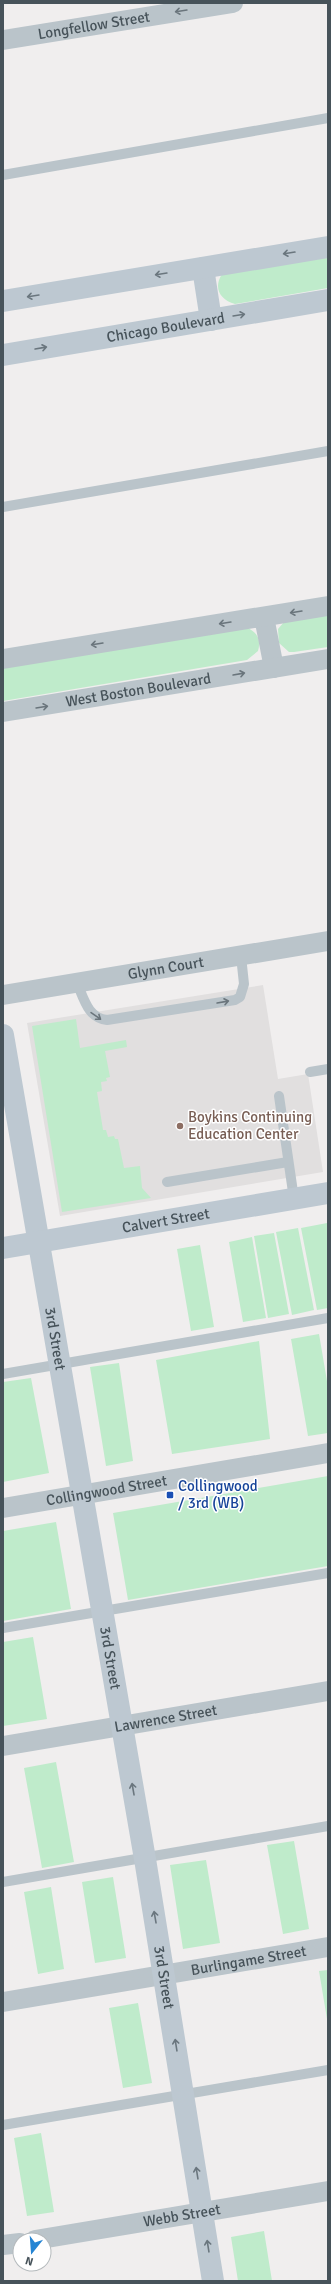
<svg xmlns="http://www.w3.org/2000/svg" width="331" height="2284" font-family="Signika,sans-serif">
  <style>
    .education { fill: #e1dfdf }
    .green { fill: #bfebcb }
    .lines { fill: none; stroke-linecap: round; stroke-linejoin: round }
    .lane { stroke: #bac4ca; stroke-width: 10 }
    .street { stroke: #bac4ca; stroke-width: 20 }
    .secondary { stroke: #bdc8d1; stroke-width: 22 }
    .oneway { stroke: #6a757c }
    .oneway2 { stroke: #6a767e }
    .education-dot { fill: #8d6e63; stroke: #fff; stroke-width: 1.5 }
    .transit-dot { fill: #1a4fb4; stroke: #fff; stroke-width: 1.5 }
    .labels { text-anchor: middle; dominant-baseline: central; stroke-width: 3; stroke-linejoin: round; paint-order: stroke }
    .street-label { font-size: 15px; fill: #47535a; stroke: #fff }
    .education-label { font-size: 15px; fill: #785e54; stroke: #fff; text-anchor: start }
    .transit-label { font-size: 15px; fill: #164399; stroke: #fff; text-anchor: start }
  </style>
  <rect width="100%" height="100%" fill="#f0eeee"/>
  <!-- education -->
  <path class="education" d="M263,985L278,1079L308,1074L323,1172L60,1216L27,1023Z"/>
  <!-- green -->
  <path class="green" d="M328,254V288L235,304C220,300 213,288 222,274Z
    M328,613V647L294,652H289L279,643L278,629L284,622Z
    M248,628C258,633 261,641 258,651L247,660L3,701V668Z
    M76,1019L80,1048L126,1040L127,1047L105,1051L110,1077L106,1078L107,1081L101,1082L102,1091L97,1092L103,1130H106L108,1137L114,1136L115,1139H118L124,1168L140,1166L142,1188L151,1198L62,1212L32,1026Z
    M327,1223L328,1308L317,1310L301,1228Z
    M298,1228L314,1310L292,1315L276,1232Z
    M274,1233L289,1314L268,1318L254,1236Z
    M252,1237L266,1318L243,1322L229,1242Z
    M200,1245L214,1327L191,1331L177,1249Z
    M319,1334L328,1387V1433L308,1436L291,1339Z
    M259,1341L270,1439L172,1454L156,1360Z
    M119,1363L133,1461L106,1466L90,1367Z
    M31,1378L49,1473L3,1482V1382Z
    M328,1476V1566L128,1600L113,1513Z
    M56,1522L71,1609L3,1621V1531Z
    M33,1637L47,1719L3,1726V1642Z
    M56,1762L74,1862L42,1868L24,1768Z
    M294,1841L309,1929L283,1934L267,1845Z
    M206,1860L220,1943L183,1949L170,1865Z
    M113,1877L126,1958L95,1963L82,1882Z
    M51,1887L64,1969L38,1974L24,1892Z
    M328,1970V2025L319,1971Z
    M138,2003L152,2083L123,2088L109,2008Z
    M41,2133L54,2212L27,2216L14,2138Z
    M264,2231L272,2281H238L231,2237Z"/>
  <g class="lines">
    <!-- lane -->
    <path class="lane" d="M3,175L328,118
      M3,507L328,451
      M77,983C84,999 88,1018 107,1020L235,1000L240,997L244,984L241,956
      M310,1072L328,1069
      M279,1096L294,1199
      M167,1182L288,1162
      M3,1374L328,1318
      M3,1628L328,1573
      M3,1882L328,1826
      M3,2125L328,2070"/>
    <!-- street -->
    <g class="street">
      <path id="s1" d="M3,40L233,3"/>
      <path d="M264,617L274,668"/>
      <path d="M3,659L328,606"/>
      <path id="s2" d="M3,712L328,659"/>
      <path id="s3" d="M3,995L328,941"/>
      <path id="s4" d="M3,1508L328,1453"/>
      <path id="s5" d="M3,1746L328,1691"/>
      <path id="s6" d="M3,2002L328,1947"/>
      <path id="s7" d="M35,2240L328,2191"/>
      <path d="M3,2245L20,2243"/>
    </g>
    <!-- secondary -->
    <g class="secondary">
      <path d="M203,268L211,320"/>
      <path d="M3,301L328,247"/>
      <path id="s8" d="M3,355L328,300"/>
      <path id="s9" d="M3,1035L145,1859L213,2281"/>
      <path id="s10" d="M3,1248L328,1193"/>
    </g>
  </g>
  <!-- one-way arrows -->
  <defs><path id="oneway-shaft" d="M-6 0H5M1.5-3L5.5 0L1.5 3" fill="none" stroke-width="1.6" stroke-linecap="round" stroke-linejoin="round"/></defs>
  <g class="oneway">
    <use href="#oneway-shaft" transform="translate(181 11) rotate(171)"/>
    <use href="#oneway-shaft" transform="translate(296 612) rotate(171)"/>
    <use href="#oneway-shaft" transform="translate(225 623) rotate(171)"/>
    <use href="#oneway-shaft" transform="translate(97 644) rotate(171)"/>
    <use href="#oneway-shaft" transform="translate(239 674) rotate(-10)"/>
    <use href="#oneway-shaft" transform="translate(42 707) rotate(-9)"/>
    <use href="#oneway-shaft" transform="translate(223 1002) rotate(-10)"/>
    <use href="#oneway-shaft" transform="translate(96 1016) rotate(35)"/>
  </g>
  <g class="oneway2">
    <use href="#oneway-shaft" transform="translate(289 253) rotate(171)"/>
    <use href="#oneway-shaft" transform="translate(161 274) rotate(171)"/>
    <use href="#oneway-shaft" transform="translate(33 296) rotate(171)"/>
    <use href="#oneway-shaft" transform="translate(239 315) rotate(-9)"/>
    <use href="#oneway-shaft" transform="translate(41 348) rotate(-10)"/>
    <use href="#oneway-shaft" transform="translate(133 1789) rotate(-100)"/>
    <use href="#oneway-shaft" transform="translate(155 1917) rotate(-100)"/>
    <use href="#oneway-shaft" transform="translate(176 2045) rotate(-99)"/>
    <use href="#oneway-shaft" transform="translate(197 2173) rotate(-99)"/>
    <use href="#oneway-shaft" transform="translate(208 2246) rotate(-99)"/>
  </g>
  <!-- markers -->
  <circle class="education-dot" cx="180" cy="1126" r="4"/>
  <rect class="transit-dot" x="166" y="1491" width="8" height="8" rx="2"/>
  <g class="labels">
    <!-- street labels -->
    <g class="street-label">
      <text stroke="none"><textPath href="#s1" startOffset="92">Longfellow Street</textPath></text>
      <text stroke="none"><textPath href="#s8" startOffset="165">Chicago Boulevard</textPath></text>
      <text stroke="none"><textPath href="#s2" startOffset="137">West Boston Boulevard</textPath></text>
      <text stroke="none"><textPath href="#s3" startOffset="165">Glynn Court</textPath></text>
      <text stroke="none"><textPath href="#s10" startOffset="165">Calvert Street</textPath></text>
      <text stroke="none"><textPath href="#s9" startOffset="308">3rd Street</textPath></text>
      <text stroke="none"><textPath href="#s4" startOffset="105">Collingwood Street</textPath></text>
      <text stroke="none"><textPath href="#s9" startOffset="632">3rd Street</textPath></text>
      <text stroke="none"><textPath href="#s5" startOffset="165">Lawrence Street</textPath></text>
      <text stroke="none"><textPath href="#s6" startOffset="249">Burlingame Street</textPath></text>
      <text stroke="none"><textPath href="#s9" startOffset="956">3rd Street</textPath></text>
      <text stroke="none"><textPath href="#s7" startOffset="149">Webb Street</textPath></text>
    </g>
    <!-- education labels -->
    <g class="education-label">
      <text x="188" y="1117">Boykins Continuing<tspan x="188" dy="17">Education Center</tspan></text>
    </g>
    <!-- transit labels -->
    <g class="transit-label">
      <text x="178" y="1486">Collingwood<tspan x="178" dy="17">/ 3rd (WB)</tspan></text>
    </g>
  </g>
  <!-- border -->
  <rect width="331" height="2284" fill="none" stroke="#47535a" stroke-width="8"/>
  <!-- north arrow -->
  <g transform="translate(32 2252) rotate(197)"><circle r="19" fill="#ffffff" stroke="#b5babd"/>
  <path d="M0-3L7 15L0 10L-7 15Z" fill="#2584d3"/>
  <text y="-6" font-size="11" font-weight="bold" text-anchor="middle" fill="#47535a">N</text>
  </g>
</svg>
